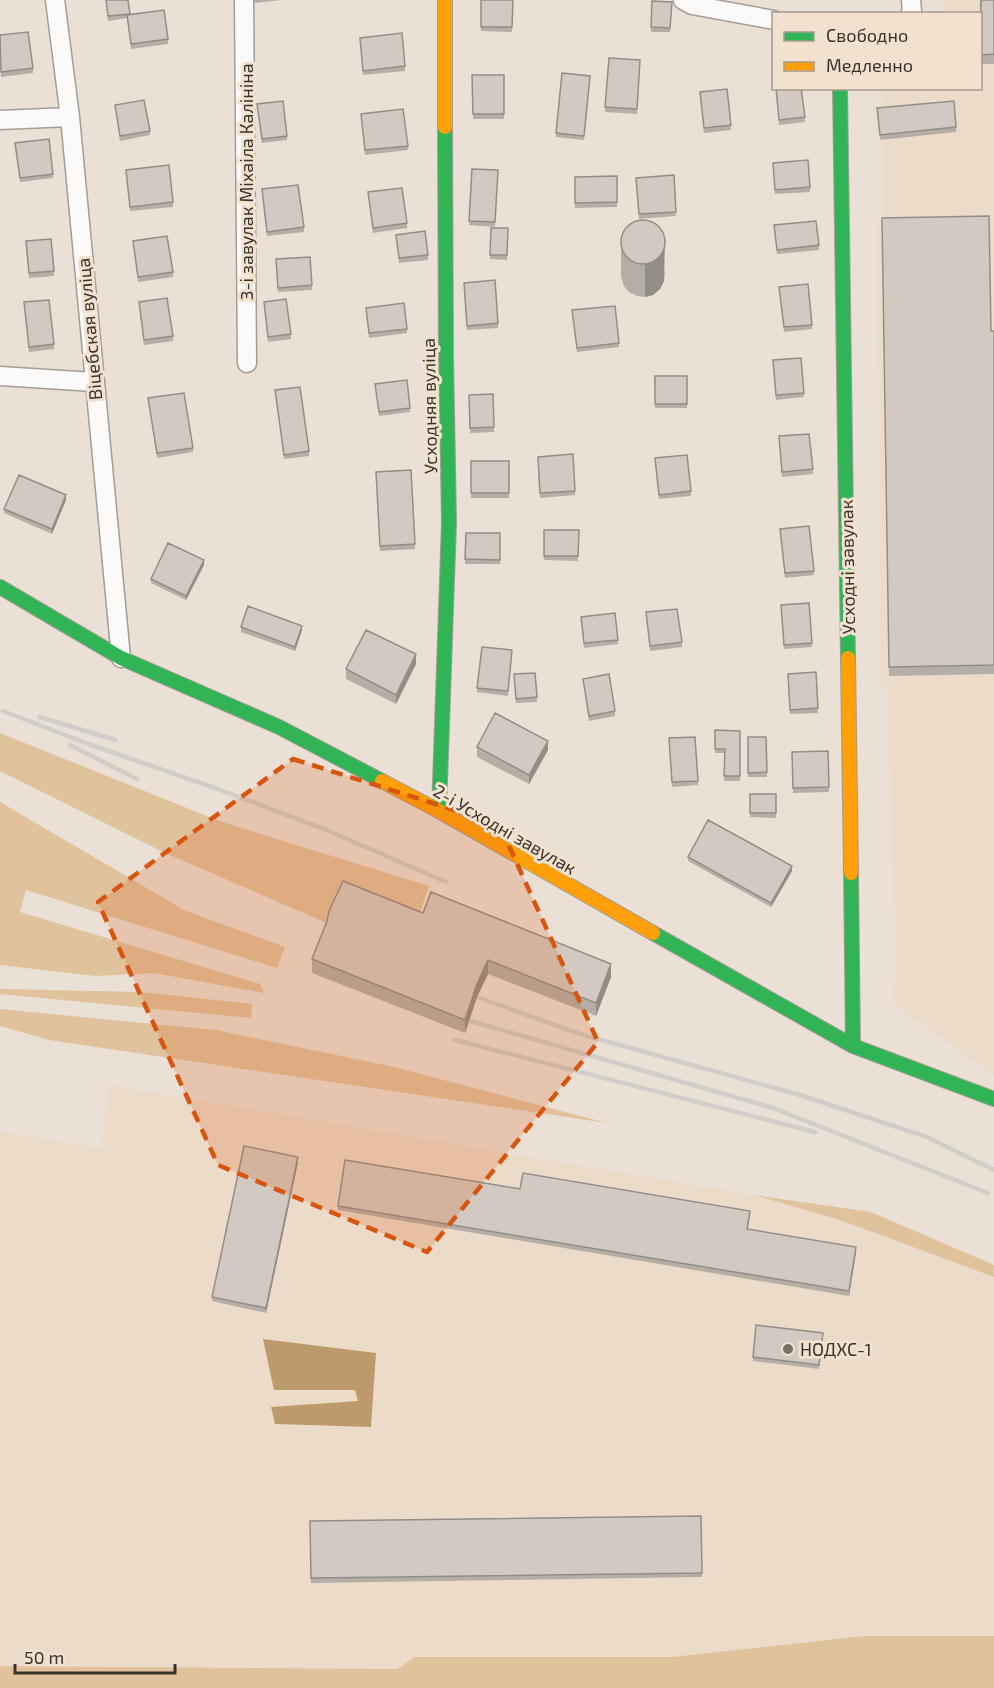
<svg xmlns="http://www.w3.org/2000/svg" width="994" height="1688" font-family="'Exo 2',sans-serif">
  <style>
    .built { fill: #ecdbc9 }
    .green { fill: #e0c29d }
    .water { fill: #bd9a6c }
    .lines { fill: none; stroke-linecap: round; stroke-linejoin: round }
    .street-casing { stroke: #a49c95; stroke-width: 21 }
    .fast-casing { stroke: #a49c95; stroke-width: 16 }
    .slow-casing { stroke: #a49c95; stroke-width: 16 }
    .street { stroke: #fcfaf9; stroke-width: 18 }
    .fast { stroke: #30b455; stroke-width: 14 }
    .slow { stroke: #ff9f0a; stroke-width: 14 }
    .rail { stroke: #d0cdca; stroke-width: 4.5 }
    .wall { fill: #b5aea7 }
    .shaded-wall { fill: #938d88 }
    .building { fill: #d2cac2; stroke: #938d88; stroke-width: 1.5 }
    .marked { fill: #d7550f; fill-opacity: 0.2; stroke: #d7550f; stroke-width: 4.5; stroke-dasharray: 12 8; stroke-linejoin: round }
    .poi-dot { fill: #787068; stroke: #f2e1ce; stroke-width: 2 }
    .labels { text-anchor: middle; dominant-baseline: central; stroke-width: 6; stroke-linejoin: round; paint-order: stroke }
    .street-label { font-size: 18px; fill: #3a332c; stroke: #f2e1ce }
    .poi-label { font-size: 18px; fill: #3a332c; stroke: #f2e1ce; text-anchor: start }
  </style>
  <rect width="100%" height="100%" fill="#eae0d6"/>
  <!-- built -->
  <path class="built" d="M943,0H994V1075L893,1004L896,950L887,691L881,685L877,220H883L882,89L980,88V14L943,13Z
    M109,1085L754,1195L840,1220L994,1277V1636H864L672,1657H415L397,1669L0,1666V1132L101,1148Z"/>
  <!-- green -->
  <path class="green" d="M0,733L222,822L429,886L420,912L329,924L163,852L0,771Z
    M0,802L186,911L285,947L277,968L26,890L20,912L260,984L264,993L154,973L95,976L0,965Z
    M0,989L141,992L252,1004L251,1018L0,994Z
    M0,1009L215,1030L394,1067L607,1123L49,1040L0,1026Z
    M754,1195L871,1212L994,1265V1277L840,1220Z
    M864,1636H994V1688H0V1666L397,1669L415,1657H672Z"/>
  <!-- water -->
  <path class="water" d="M263,1339L376,1353L371,1427L275,1424L271,1407L358,1401L355,1390H274Z"/>
  <g class="lines">
    <defs>
      <path id="street" d="M55,0L70,117L121,658
        M244,0L247,363
        M683,0L692,5L774,20
        M910,14L912,11L911,0
        M0,120L70,117
        M0,376L94,382"/>
      <path id="fast" d="M840,88L848,658
        M0,587L121,658L279,727L382,781
        M439,811L449,522L446,354L445,127
        M851,873L853,1046
        M653,933L853,1046L994,1099"/>
      <path id="slow" d="M445,0V127
        M848,658L851,873
        M382,781L439,811L653,933"/>
    </defs>
    <!-- street casing -->
    <use href="#street" class="street-casing"/>
    <!-- fast casing -->
    <use href="#fast" class="fast-casing"/>
    <!-- slow casing -->
    <use href="#slow" class="slow-casing"/>
    <!-- street -->
    <use href="#street" class="street"/>
    <!-- fast -->
    <use href="#fast" class="fast"/>
    <!-- slow -->
    <use href="#slow" class="slow"/>
    <!-- rail -->
    <path class="rail" d="M3,711L91,745L215,788L324,829L446,882
      M40,717L115,740
      M70,745L137,779
      M477,997L580,1034L800,1095L927,1137L994,1170
      M470,1021L773,1108L988,1193
      M455,1040L815,1132"/>
  </g>
  <!-- wall -->
  <path class="wall" d="M106,0H128L130,15L168,39V44L131,49L127,18L108,21Z
    M254,0H282L254,3Z
    M481,0H513L512,32L481,31Z
    M980,0H994V64H981Z
    M672,2L670,32H651V27Z
    M0,35L33,68V73L1,77Z
    M360,38L405,66V71L363,75Z
    M640,60L637,114L605,112V107Z
    M472,75H504V119H473Z
    M590,81L584,140L556,137V133Z
    M776,88L805,117V122L779,125Z
    M700,92L731,125V130L704,133Z
    M257,104L287,136V140L262,143Z
    M115,105L150,131V135L120,141Z
    M877,108L956,127V132L880,140Z
    M361,114L408,146V150L365,155Z
    M15,143L53,174V178L20,182Z
    M808,160L810,192L775,194L773,163Z
    M472,169L498,170L495,227L469,225Z
    M126,170L173,202V207L130,211Z
    M674,175L676,216L639,219L636,183Z
    M617,176V207L575,208V177Z
    M262,189L304,227V232L267,236Z
    M368,192L407,223V228L373,233Z
    M882,218L991,331H994V674L889,676Z
    M774,225L819,245V250L777,254Z
    M491,228H508L507,260L490,259Z
    M396,235L428,255V260L399,263Z
    M133,241L173,272V277L138,282Z
    M621,245L665,273L664,281L660,289L653,295L645,297L637,296L629,292L624,286L621,277Z
    M26,246L54,271V276L29,278Z
    M276,264L312,285V290L278,292Z
    M464,287L498,323V328L467,330Z
    M779,287L812,325V329L784,332Z
    M24,302L54,344V349L29,352Z
    M139,302L173,336V341L144,345Z
    M264,302L291,334V339L268,342Z
    M366,308L407,329V333L369,338Z
    M572,310L619,343V347L577,352Z
    M773,365L804,393V397L776,400Z
    M655,376H687V408H655Z
    M375,384L410,408V412L379,416Z
    M275,390L309,451V456L284,459Z
    M493,394L494,432L470,433L469,395Z
    M148,398L193,448V452L157,458Z
    M779,441L813,469V474L782,477Z
    M538,457L575,491V495L540,498Z
    M655,458L691,491V496L659,499Z
    M471,461H509V498H471Z
    M411,470L415,549L380,551L376,472Z
    M66,500L52,534L4,513V509Z
    M780,529L814,571V575L785,578Z
    M544,530H579L578,561L544,560Z
    M466,533H500V564H465Z
    M204,565L186,600L151,583V579Z
    M809,603L812,647L784,649L781,605Z
    M646,612L682,642V647L650,651Z
    M581,617L618,640V644L584,648Z
    M241,627L302,630L295,651L241,632Z
    M512,655L508,696L477,692V688Z
    M416,664L396,704L346,679V669Z
    M816,672L818,713L790,714L788,674Z
    M535,673L537,702L516,703L514,674Z
    M583,679L615,711V716L589,721Z
    M715,730L740,731V781H724L725,753H715Z
    M695,737L698,785L672,787L669,738Z
    M748,737H766L767,777H748Z
    M477,747L548,750L529,784L477,757Z
    M828,751L829,792L793,793L792,752Z
    M776,794V818L750,817V813Z
    M688,857L792,871L771,907L688,861Z
    M423,913L611,977L596,1016L488,974L477,997L465,1033L312,973V959L327,921Z
    M298,1162L266,1313L212,1301V1297Z
    M338,1206L750,1216L748,1229L856,1252L849,1296L338,1210Z
    M823,1337L819,1369L753,1361V1357Z
    M701,1516L702,1577L311,1583L310,1521Z"/>
  <!-- shaded-wall -->
  <path class="shaded-wall" d="M665,240L664,281L660,289L653,295L645,297V264Z
    M66,495V500L52,534V529Z
    M204,560V565L186,600V596Z
    M302,626V630L295,651V647Z
    M416,654V664L396,704V695Z
    M548,741V750L529,784V775Z
    M792,866V871L771,907V903Z
    M488,960V974L477,997L465,1033V1020L477,984Z
    M611,964V977L596,1016V1003Z
    M298,1157V1162L266,1313V1308Z
    M856,1247V1252L849,1296V1291Z"/>
  <!-- building -->
  <path class="building" d="M106,0H128L130,14L108,16Z
    M481,0H513L512,27H481Z
    M981,0H994V54L981,55Z
    M652,1L672,2L670,28L651,27Z
    M164,10L168,39L131,44L127,15Z
    M28,32L33,68L1,72L0,35Z
    M402,33L405,66L363,71L360,38Z
    M609,58L640,60L637,109L605,107Z
    M562,73L590,76L584,136L556,133Z
    M472,75H504V114H473Z
    M776,88H801L805,117L779,120Z
    M727,89L731,125L704,128L700,92Z
    M144,100L150,131L120,136L115,105Z
    M283,101L287,136L262,139L257,104Z
    M954,101L956,127L880,135L877,108Z
    M403,109L408,146L365,150L361,114Z
    M49,139L53,174L20,178L15,143Z
    M808,160L810,187L775,190L773,163Z
    M169,165L173,202L130,207L126,170Z
    M472,169L498,170L495,222L469,221Z
    M674,175L676,212L639,214L636,178Z
    M617,176V202L575,203V177Z
    M298,185L304,227L267,232L262,189Z
    M402,188L407,223L373,228L368,192Z
    M989,216L991,331H994V665L889,667L882,218Z
    M621 242a22 22 0 1 1 44 0a22 22 0 1 1-44 0Z
    M816,221L819,245L777,250L774,225Z
    M491,228H508L507,255H490Z
    M425,231L428,255L399,258L396,235Z
    M167,236L173,272L138,277L133,241Z
    M51,239L54,271L29,273L26,241Z
    M310,257L312,285L278,288L276,259Z
    M495,280L498,323L467,326L464,283Z
    M808,284L812,325L784,327L779,287Z
    M167,298L173,336L144,340L139,302Z
    M286,299L291,334L268,337L264,302Z
    M49,300L54,344L29,347L24,302Z
    M404,303L407,329L369,333L366,308Z
    M615,306L619,343L577,348L572,310Z
    M801,358L804,393L776,395L773,360Z
    M655,376H687V404H655Z
    M407,380L410,408L379,412L375,384Z
    M300,387L309,451L284,455L275,390Z
    M184,393L193,448L157,453L148,398Z
    M493,394L494,427L470,428L469,395Z
    M809,434L813,469L782,472L779,436Z
    M573,454L575,491L540,493L538,457Z
    M687,455L691,491L659,495L655,458Z
    M471,461H509V493H471Z
    M411,470L415,544L380,546L376,472Z
    M19,475L66,495L52,529L4,509Z
    M809,526L814,571L785,573L780,529Z
    M544,530H579L578,556H544Z
    M466,533H500V560L465,559Z
    M168,543L204,560L186,596L151,579Z
    M809,603L812,643L784,645L781,605Z
    M248,606L302,626L295,647L241,627Z
    M677,609L682,642L650,646L646,612Z
    M615,613L618,640L584,643L581,617Z
    M366,630L416,654L396,695L346,669Z
    M482,647L512,650L508,691L477,688Z
    M816,672L818,708L790,710L788,674Z
    M535,673L537,697L516,699L514,674Z
    M609,674L615,711L589,716L583,679Z
    M495,713L548,741L529,775L477,747Z
    M715,730L740,731V776H724L725,749H715Z
    M695,737L698,781L672,782L669,738Z
    M748,737H766L767,772L748,773Z
    M828,751L829,787L793,788L792,752Z
    M750,794H776V813H750Z
    M708,820L792,866L771,903L688,857Z
    M343,881L423,913L431,892L611,964L596,1003L488,960L477,984L465,1020L312,959L327,921L329,911Z
    M244,1146L298,1157L266,1308L212,1297Z
    M345,1160L520,1189L523,1173L750,1211L747,1229L856,1247L849,1291L338,1206Z
    M756,1325L823,1333L819,1365L753,1357Z
    M701,1516L702,1573L311,1578L310,1521Z"/>
  <!-- marked area -->
  <path class="marked" d="M293,759L499,824L598,1042L427,1252L218,1165L98,902Z"/>
  <!-- markers -->
  <circle class="poi-dot" cx="788" cy="1349" r="6"/>
  <g class="labels">
    <!-- street labels -->
    <g class="street-label">
      <text transform="translate(246 182) rotate(-90)">3-і завулак Міхаіла Калініна</text>
      <text transform="translate(89 329) rotate(-95)">Віцебская вуліца</text>
      <text transform="translate(429 406) rotate(-91)">Усходняя вуліца</text>
      <text transform="translate(847 567) rotate(-91)">Усходні завулак</text>
      <text transform="translate(505 829) rotate(30)">2-і Усходні завулак</text>
    </g>
    <!-- poi labels -->
    <g class="poi-label">
      <text x="800" y="1349">НОДХС-1</text>
    </g>
  </g>
  <!-- legend -->
  <rect x="772" y="12" width="210" height="78" fill="#f2e1ce" stroke="#a89b8d" stroke-width="1.5"/>
  <rect x="784" y="32" width="30" height="9" fill="#30b455" stroke="#a89b8d" stroke-width="1.5"/>
  <text x="826" y="42" font-size="18" fill="#3a332c">Свободно</text>
  <rect x="784" y="62" width="30" height="9" fill="#ff9f0a" stroke="#a89b8d" stroke-width="1.5"/>
  <text x="826" y="72" font-size="18" fill="#3a332c">Медленно</text>
  <!-- scale -->
  <path d="M15 1664v9h160v-9" fill="none" stroke="#3a332c" stroke-width="3"/>
  <text x="24" y="1664" font-size="18" fill="#3a332c" stroke="#f2e1ce" stroke-width="4.5" paint-order="stroke">50 m</text>
</svg>
